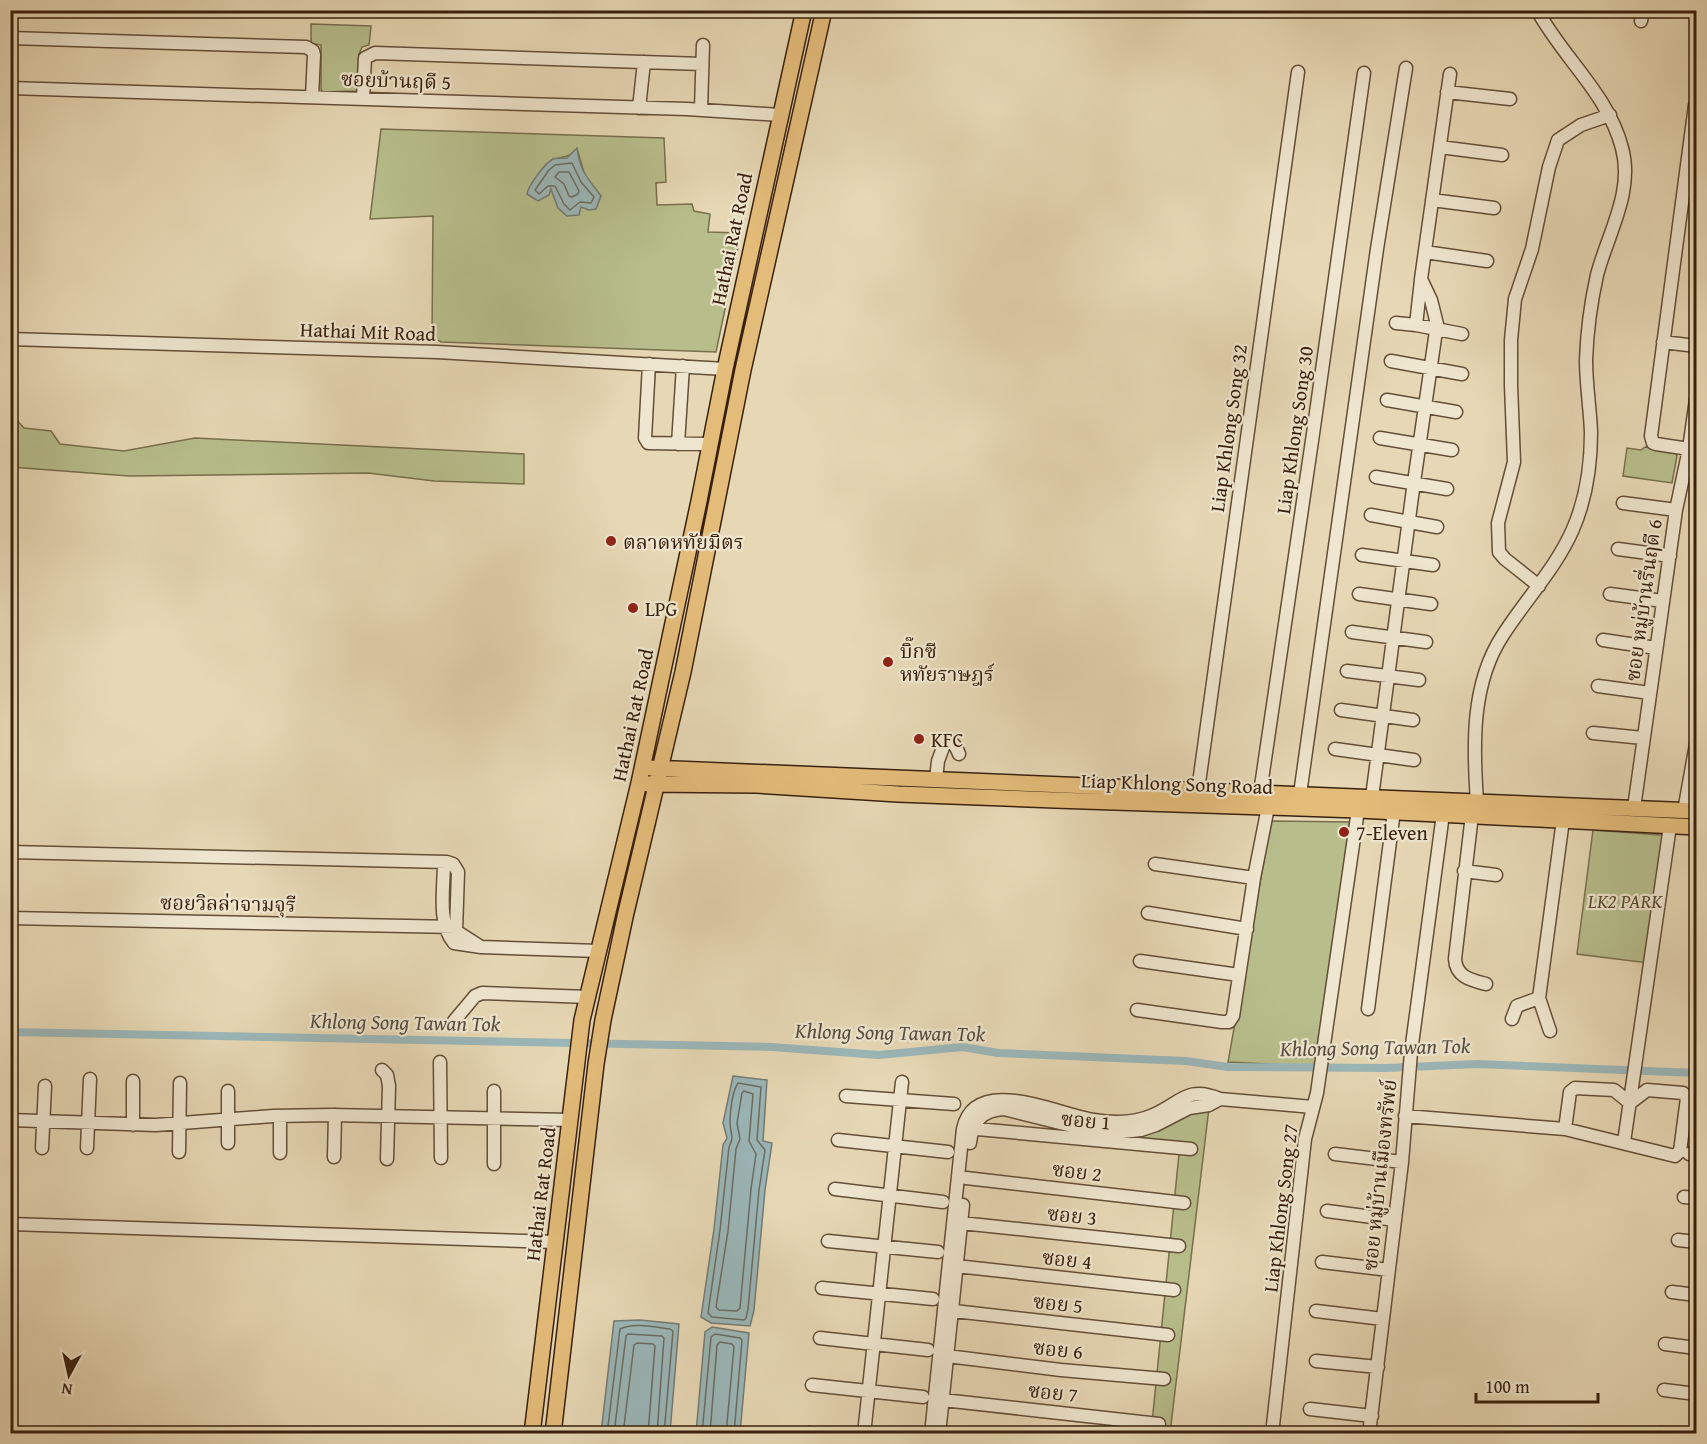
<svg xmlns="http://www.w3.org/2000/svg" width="1707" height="1444" font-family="'Gentium Book Plus','Noto Serif Thai',serif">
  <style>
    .green { fill: #b7be8c; stroke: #786f4c; stroke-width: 1.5; fill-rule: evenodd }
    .water { fill: #9bb7b9; stroke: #747b74; stroke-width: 1.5 }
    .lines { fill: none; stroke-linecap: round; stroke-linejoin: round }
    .shore { stroke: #6a6c63; stroke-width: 1.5 }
    .canal { stroke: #9bb7b9; stroke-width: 8 }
    .minor-casing { stroke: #644e37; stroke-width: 15 }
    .major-casing { stroke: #39200d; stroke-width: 18 }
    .minor { stroke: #efe6cf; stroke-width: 12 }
    .major { stroke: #e4bc7a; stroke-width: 15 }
    .poi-dot { fill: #8f2418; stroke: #efe6cf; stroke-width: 2 }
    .labels { text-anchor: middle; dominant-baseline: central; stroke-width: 4.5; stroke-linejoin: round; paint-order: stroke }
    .street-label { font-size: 20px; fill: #39200d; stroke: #efe6cf }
    .poi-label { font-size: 20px; fill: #39200d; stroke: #efe6cf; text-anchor: start }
    .park-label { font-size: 20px; font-style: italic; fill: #58482d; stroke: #efe6cf }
    .water-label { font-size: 21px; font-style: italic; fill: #564d41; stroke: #efe6cf }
  </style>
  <rect width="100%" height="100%" fill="#e7d8b5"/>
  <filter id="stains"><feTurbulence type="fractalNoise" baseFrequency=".00333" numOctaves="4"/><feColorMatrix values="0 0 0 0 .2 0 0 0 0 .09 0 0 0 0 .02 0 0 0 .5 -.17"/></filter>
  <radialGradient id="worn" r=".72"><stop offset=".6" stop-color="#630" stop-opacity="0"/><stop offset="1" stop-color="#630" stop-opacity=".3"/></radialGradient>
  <!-- green -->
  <path class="green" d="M311,24L371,26L369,45L362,47L359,54L357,91L324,92L321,90V45L311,43Z
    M381,129L664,138L666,182L656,183L657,205L692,204L694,211L710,214L708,232L741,233L716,352L441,342L432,337L433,216L370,219ZM577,149L586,179L601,196L581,207H558L551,188L537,177C542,170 547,161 555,159C567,156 567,158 577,149Z
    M11,417H14L24,428L51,431L60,444L124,451L195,438L524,454V484L434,481L368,473L129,476L11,467Z
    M1645,447L1675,452L1677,456L1672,483L1623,476L1627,448L1641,450Z
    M1271,821L1351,822L1322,1067L1228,1062Z
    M1593,830L1674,836L1656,964L1577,954Z
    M1209,1108L1170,1433H1151L1179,1154C1168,1140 1146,1148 1134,1135L1190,1110Z"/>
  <!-- water -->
  <path class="water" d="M577,148C580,172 588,178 601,196L596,209L589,210L581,207L579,215L567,216L558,208L551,189L549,195L538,201L527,194C528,186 545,163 553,159C557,158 563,158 567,158Z
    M733,1076L767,1080L763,1141L772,1143L765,1190L754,1310L750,1326L711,1323L701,1317L714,1229L723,1145L727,1138L723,1123Z
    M640,1320L679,1324L670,1433H601L614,1321Z
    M712,1327L749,1333L740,1433H696L705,1332Z"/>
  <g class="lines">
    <!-- shore -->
    <path class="shore" d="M572,163L581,182L594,197L591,203L580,202L570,210L564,204L555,186H548L539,194L535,190L549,170L555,165Z
      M559,172H569L579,191L578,194L572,197L569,196L564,184L555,177Z
      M738,1083L761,1087L757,1140L765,1150L759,1190L748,1309L746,1318L744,1320L712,1317L708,1313L720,1230L729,1147C735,1135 730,1134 730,1123C730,1111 732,1092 738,1083Z
      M744,1091L753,1094L749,1141L756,1154L751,1189L740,1308L737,1311L719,1310L716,1307L728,1231L736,1149L740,1139L737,1123L742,1093Z
      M607,1434L620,1329C633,1322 655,1327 670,1329L673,1331L664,1434
      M614,1434L626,1336L628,1334L662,1336L664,1338L657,1434
      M623,1434L634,1345L637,1343L653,1344L655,1346L648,1434
      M702,1434L711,1337L715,1334L740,1338L742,1340L734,1434
      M710,1434L717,1345L720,1342L732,1344L734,1347L726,1434"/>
    <!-- canal -->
    <path class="canal" d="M10,1032L772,1047L879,1055L963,1047L998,1053L1186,1061L1228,1067L1386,1068L1478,1064L1696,1073"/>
    <defs>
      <path id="minor" d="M1641,21L1643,10
        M10,38L306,47L313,51L314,55L312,97
        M10,88L687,109L780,115
        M1447,92L1510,99
        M363,99L365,58L375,53L702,64
        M639,108L644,62
        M701,109L703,45
        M1440,147L1502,155
        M1432,200L1494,208
        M1425,252L1487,261
        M1421,280L1416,325L1462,334
        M1396,323L1416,325
        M10,339L437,352L725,369
        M1663,342L1696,346
        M1391,361L1462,374
        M649,364L645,438L648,443L709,444
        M1387,400L1456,412
        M1380,438L1452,450
        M678,444L683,366
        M1689,449L1656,444L1653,443L1651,436L1695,105
        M1376,477L1447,489
        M1623,503L1676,510
        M1371,515L1437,527
        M1618,549L1670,556
        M1362,555L1433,565
        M1539,586L1505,559L1499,552L1498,523L1514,462L1511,385V340L1515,299L1532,249L1549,167L1558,140L1581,125L1610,115
        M1359,594L1431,604
        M1610,594L1663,601
        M1352,632L1426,642
        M1603,640L1656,648
        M1347,671L1419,680
        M1598,686L1650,693
        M1341,710L1413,720
        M1593,733L1643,738
        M1335,749L1414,760
        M1692,775L1695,783V811
        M936,779L938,761L945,742C953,741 956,746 959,754
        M1198,790L1298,72
        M1260,793L1313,434L1364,73
        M1300,794L1377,249L1406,68
        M1372,797L1413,489L1437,324L1431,300L1421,279L1450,74
        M1477,801C1473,746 1471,683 1503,635C1526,599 1556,568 1573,529C1586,499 1591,465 1591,432C1590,408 1586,384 1586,360C1587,332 1591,302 1597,275C1608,233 1634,192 1622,148C1608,94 1563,58 1537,10
        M1634,808L1676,510L1689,449L1696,399
        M1684,811L1696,744
        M1472,815L1455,959C1456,977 1471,980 1486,984
        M10,852L447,862L453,864L458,872L456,931L481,947
        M444,862C444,888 437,923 454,943L481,947L599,951
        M1155,864L1254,878
        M1464,871L1496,875
        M1148,913L1247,929
        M10,918L456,927
        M1140,961L1239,975
        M1539,998L1550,1031
        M1368,1009L1394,811
        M1137,1010L1222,1022H1229L1233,1016L1254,878L1268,807
        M1512,1019L1517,1006L1539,998L1563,820
        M454,1021L475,996L482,993L588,997
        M440,1062L441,1158
        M382,1070L387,1075L389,1086L387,1159
        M228,1091V1143
        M846,1096L954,1104
        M1695,1109L1696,1110
        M1405,1116L1565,1129L1675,1156L1680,1151L1687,1098L1683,1093L1647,1090L1630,1103L1614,1090L1575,1088L1570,1092L1565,1129
        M10,1120L156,1125L273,1116L331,1115L571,1120
        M133,1125V1081
        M977,1129L1191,1149
        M838,1140L948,1152
        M1624,1142L1670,826
        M970,1143C972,1122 982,1110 1004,1109L1084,1129L1122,1132L1141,1130L1156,1125L1189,1108L1209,1105L1220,1099
        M42,1148L45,1086
        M87,1148L90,1079
        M179,1152L180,1083
        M280,1153V1116
        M1335,1154L1402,1162
        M1689,1154L1696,1155
        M334,1157L335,1115
        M494,1164V1091
        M966,1178L1184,1203
        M835,1189L943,1202
        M1684,1197L1696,1198
        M1327,1211L1395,1220
        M961,1223L1179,1246
        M10,1224L556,1242
        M1678,1240L1696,1242
        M828,1241L938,1252
        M1322,1262L1389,1270
        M956,1266L1174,1290
        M822,1288L933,1299
        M1672,1292L1696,1295
        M945,1310L1168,1335
        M1316,1311L1383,1319
        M820,1338L928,1350
        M1665,1344L1696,1348
        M947,1356L1061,1370L1164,1379
        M1316,1361L1378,1367
        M812,1385L923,1397
        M1664,1390L1696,1394
        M943,1400L1159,1424
        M1310,1409L1372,1416
        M809,1433L813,1434
        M1661,1433L1667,1434
        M864,1434L902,1082
        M931,1434L963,1129C975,1073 1059,1115 1094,1120C1113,1123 1135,1123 1153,1115C1181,1103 1187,1085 1220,1099L1313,1107
        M939,1434L963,1205
        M1272,1434L1305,1139L1317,1093L1358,810
        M1369,1434L1402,1162L1411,1052L1443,814"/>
      <path id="major" d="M651,768L1696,811
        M648,784L756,785L898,794L1055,800L1358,810L1696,827
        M532,1434L582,1020L639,783L699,501L725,369L804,10
        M553,1434L596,1064L603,1020L625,917L683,672L743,370L824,10"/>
    </defs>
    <!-- minor casing -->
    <use href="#minor" class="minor-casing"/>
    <!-- major casing -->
    <use href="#major" class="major-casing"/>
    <!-- minor -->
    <use href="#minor" class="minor"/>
    <!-- major -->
    <use href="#major" class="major"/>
  </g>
  <!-- markers -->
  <g class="poi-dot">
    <circle cx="611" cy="541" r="6"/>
    <circle cx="633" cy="608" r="6"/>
    <circle cx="888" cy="662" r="6"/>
    <circle cx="919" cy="739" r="6"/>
    <circle cx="1344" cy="832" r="6"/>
  </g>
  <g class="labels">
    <!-- street labels -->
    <g class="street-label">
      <text transform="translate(396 80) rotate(2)">ซอยบ้านฤดี 5</text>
      <text transform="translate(731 239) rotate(-78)">Hathai Rat Road</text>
      <text transform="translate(368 331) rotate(2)">Hathai Mit Road</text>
      <text transform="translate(1228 428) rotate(-82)">Liap Khlong Song 32</text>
      <text transform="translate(1294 430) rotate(-82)">Liap Khlong Song 30</text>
      <text transform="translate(1643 600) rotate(-82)">ซอย หมู่บ้านรื่นฤดี 6</text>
      <text transform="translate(632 715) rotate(-78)">Hathai Rat Road</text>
      <text transform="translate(1177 783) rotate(2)">Liap Khlong Song Road</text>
      <text transform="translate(228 903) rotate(1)">ซอยวิลล่าจามจุรี</text>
      <text transform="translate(1086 1120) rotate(5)">ซอย 1</text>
      <text transform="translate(1077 1171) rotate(7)">ซอย 2</text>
      <text transform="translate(1379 1175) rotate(-84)">ซอย หมู่บ้านเมืองทรัพย์</text>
      <text transform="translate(540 1194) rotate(-83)">Hathai Rat Road</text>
      <text transform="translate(1280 1208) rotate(-83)">Liap Khlong Song 27</text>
      <text transform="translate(1072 1215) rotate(6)">ซอย 3</text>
      <text transform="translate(1067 1259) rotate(6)">ซอย 4</text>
      <text transform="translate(1058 1303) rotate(6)">ซอย 5</text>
      <text transform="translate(1058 1349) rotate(6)">ซอย 6</text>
      <text transform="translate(1053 1392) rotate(6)">ซอย 7</text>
    </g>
    <!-- poi labels -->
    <g class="poi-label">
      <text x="623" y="541">ตลาดหทัยมิตร</text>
      <text x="645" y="608">LPG</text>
      <text x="900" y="650">บิ๊กซี<tspan x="900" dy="23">หทัยราษฎร์</tspan></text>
      <text x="931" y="739">KFC</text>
      <text x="1356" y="832">7-Eleven</text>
    </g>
    <!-- park labels -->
    <g class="park-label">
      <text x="1625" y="900">LK2 PARK</text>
    </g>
    <!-- water labels -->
    <g class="water-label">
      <text transform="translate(405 1022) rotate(1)">Khlong Song Tawan Tok</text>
      <text transform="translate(890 1032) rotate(1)">Khlong Song Tawan Tok</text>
      <text transform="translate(1375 1047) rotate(-1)">Khlong Song Tawan Tok</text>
    </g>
  </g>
  <!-- margin -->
  <rect width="1707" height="1444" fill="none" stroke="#e7d8b5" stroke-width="36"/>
  <rect x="12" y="12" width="1683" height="1420" fill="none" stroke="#39200d" stroke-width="3"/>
  <rect x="18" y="18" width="1671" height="1408" fill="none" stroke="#39200d" stroke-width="1.5"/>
  <!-- north arrow -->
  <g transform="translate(69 1375) rotate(188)" stroke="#efe6cf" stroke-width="4.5" paint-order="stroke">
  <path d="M0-4.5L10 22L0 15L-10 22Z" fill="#39200d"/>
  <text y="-9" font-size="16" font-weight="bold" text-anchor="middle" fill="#39200d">N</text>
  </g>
  <!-- scale -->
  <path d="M1476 1393v9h122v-9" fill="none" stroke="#39200d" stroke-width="3"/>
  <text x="1485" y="1393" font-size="18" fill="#39200d" stroke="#efe6cf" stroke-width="4.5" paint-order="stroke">100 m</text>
  <rect width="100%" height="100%" filter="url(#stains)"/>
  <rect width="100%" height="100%" fill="url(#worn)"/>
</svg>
